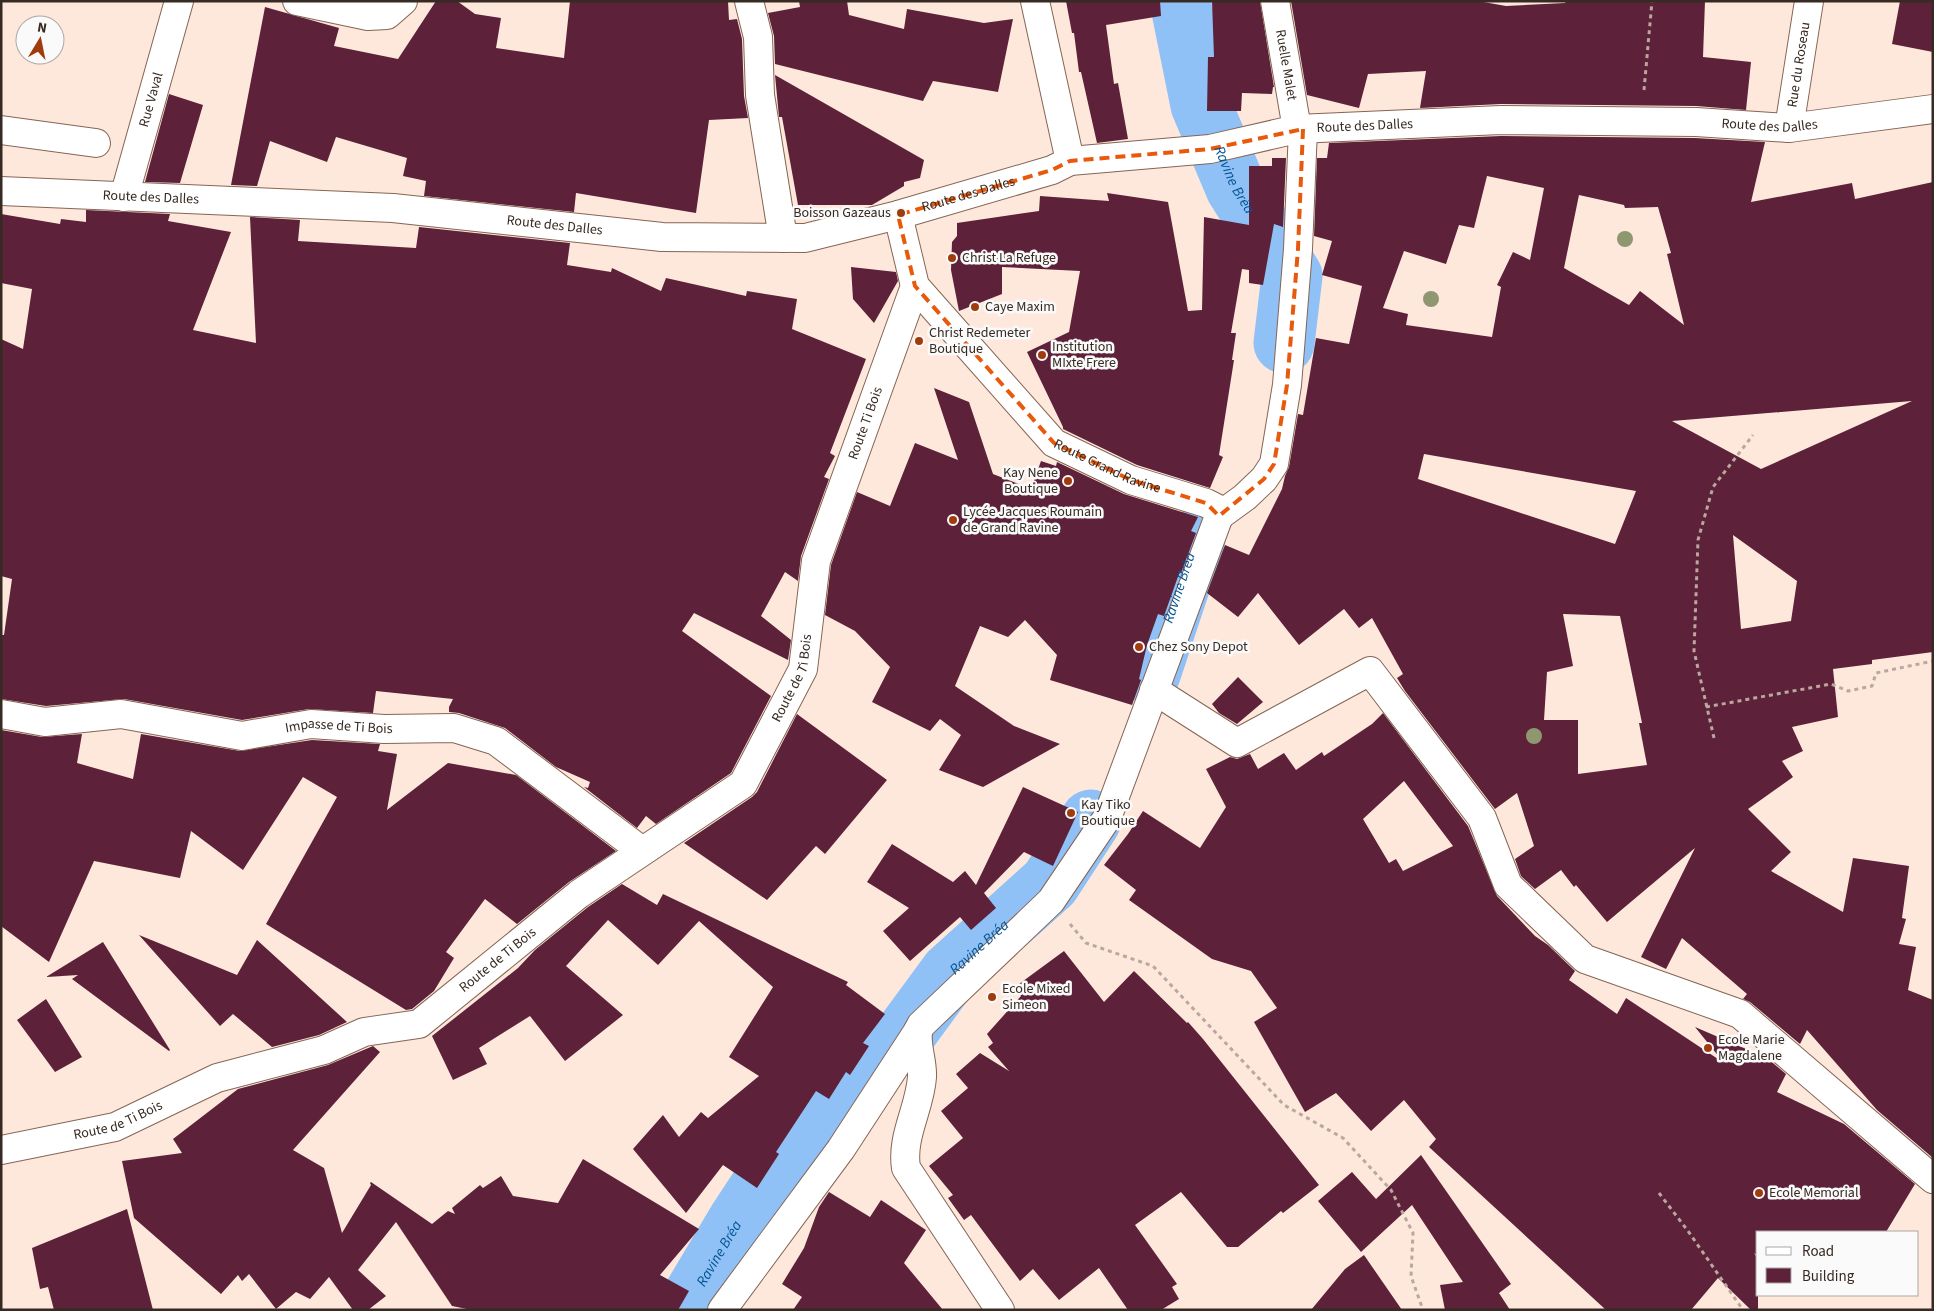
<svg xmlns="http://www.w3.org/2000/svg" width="1934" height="1311" font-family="'Source Sans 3',sans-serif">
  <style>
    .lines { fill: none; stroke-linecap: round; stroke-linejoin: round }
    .river { stroke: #8fc1f6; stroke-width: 61 }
    .building { fill: #5d213a; fill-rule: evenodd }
    .minor-casing { stroke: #856554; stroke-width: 30 }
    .path { stroke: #baa79d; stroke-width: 3; stroke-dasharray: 4 4; stroke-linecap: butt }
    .minor { stroke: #fff; stroke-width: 28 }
    .tree { fill: #8e9770 }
    .marked { fill: none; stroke: #e8590c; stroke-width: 4; stroke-dasharray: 10 6; stroke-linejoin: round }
    .poi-dot { fill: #a03b0d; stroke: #fafafa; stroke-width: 2 }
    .labels { text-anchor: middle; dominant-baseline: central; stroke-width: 5; stroke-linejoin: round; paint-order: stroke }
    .street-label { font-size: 14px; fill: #372a22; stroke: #fafafa }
    .poi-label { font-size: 14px; fill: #372a22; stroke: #fafafa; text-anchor: start }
    .water-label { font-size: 15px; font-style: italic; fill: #025290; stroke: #fafafa }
  </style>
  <rect width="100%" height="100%" fill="#fee8dc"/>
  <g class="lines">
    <!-- river -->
    <g class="river">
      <path id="s1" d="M1180,1L1201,105L1236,188L1292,276L1284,343"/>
      <path id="s2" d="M1150,674L1195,539"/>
      <path id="s3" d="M685,1310L738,1221L792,1139L903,1037L950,973L1050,883L1091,820"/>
    </g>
  </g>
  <!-- building -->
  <path class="building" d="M436,1H457L475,14L501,18L496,48L564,58L570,1H728L729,20L737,19L742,39L744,96L748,118L709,120L696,213L576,193L574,212L424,196L426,181L403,176L407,158L336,137L327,162L270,141L257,186L231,185L265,7L339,28L334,46L398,59Z
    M799,1H847L849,15L904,29L907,9L984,23L1013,19L998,92L933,81L923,101L775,64L774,36L768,13L800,7Z
    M1066,1H1160L1161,16L1106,25L1114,84L1118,83L1128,139L1097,143L1081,72H1079L1074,33H1072Z
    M1212,1H1260L1274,87H1273L1272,94L1242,93L1241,111H1207L1208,57H1214Z
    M1291,1H1478L1506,6L1565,3L1566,1H1705L1703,57L1751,62L1746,110L1696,106L1501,104L1420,108L1426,71L1368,74L1359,108L1307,95Z
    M1900,1H1933V52L1892,44Z
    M775,75L924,160L920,178L904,182V186L872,205H798L782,117H779Z
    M169,94L203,105L180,183L145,182Z
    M1501,136L1695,138L1765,142L1751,202L1852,183L1855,199L1933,182V652L1872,660V664L1833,669L1838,717L1792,727L1803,751L1782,761L1793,777L1748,809L1791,852L1771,871L1843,912L1853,858L1909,866L1902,918L1906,919L1899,944L1916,947L1908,990L1933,1000V1158L1877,1110L1807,1030L1800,1044L1750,1002L1743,999L1747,994L1682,938L1666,969L1641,957L1695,848L1607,922L1576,885L1574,887L1561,870L1535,889L1521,876L1515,859L1534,846L1517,793L1495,809L1405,691L1397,678L1403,674L1372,618L1359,628L1344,609L1299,645L1258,593L1238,617L1207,593L1225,545L1249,555L1282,489L1285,476L1289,467L1298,414L1303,415L1316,338L1349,344L1362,286L1322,275L1332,241L1314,236L1317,158H1327L1329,143ZM1487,176L1544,188L1530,260L1513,252L1497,285L1501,287L1492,337L1406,325L1408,314L1383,308L1404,251L1446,264L1459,225L1474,228ZM1579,195L1624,205L1625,208L1658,207L1671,253L1667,254L1684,325L1640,291L1629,305L1564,268ZM1912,401L1761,469L1672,421ZM1424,454L1636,491L1615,544L1418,479ZM1733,535L1797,581L1791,621L1741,629ZM1563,614L1620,616L1642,723H1639L1647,765L1578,774V720H1544L1547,672L1573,666Z
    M1272,158H1286L1283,227L1274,224L1263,285L1249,283V270L1242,269L1231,333H1236L1232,360H1234L1219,455L1223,457L1210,488L1137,465L1063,429V427L1027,352L1069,332L1080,271L1002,267V294L959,311L951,270L952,242L957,236V223L1039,211L1040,196L1109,201L1107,193L1168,202L1188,311L1202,310L1204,217L1249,225V166H1272Z
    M86,210L170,214L168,221L231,232L193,330L256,343L250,217L300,220L298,241L416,248L419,227L570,243L567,265L611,272L612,268L661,291L666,278L746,296L747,291L797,299L792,329L866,359L830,453L835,456L824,477L829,479L801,556L798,581L785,572L761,616L791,640L788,660L694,613L682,631L771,696L731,773L656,824L646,816L637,828L584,787L588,788L590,782L556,767L505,728L459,713L449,712V707L453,699L376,691L373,713L309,709L242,720L124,699L46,706L1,699V635H4L12,579L1,576V339L23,349L32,289L1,283V214L60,224L61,219L86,222Z
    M851,267L896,272L898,281L874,323L853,299Z
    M934,388L969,402L993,474L1031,489L1041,461L1056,466L1057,462L1124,494L1198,517L1191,531L1196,533L1181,573L1180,571L1164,616L1158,614L1147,645L1139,679L1141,680L1132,705L1050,680L1057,655L1025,620L1008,637L980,626L955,686L1014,726L1060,744L983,787L939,770L961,735L940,719L930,731L872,702L890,667L855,631L825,615L831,565L857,492L890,506L915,443L958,460Z
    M1238,677L1263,702L1237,724L1219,713L1212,704Z
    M1383,713L1468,826L1497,896L1535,936L1548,945L1575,971L1569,980L1617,1014L1626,998L1724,1063L1695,1027L1767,1058L1786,1074L1777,1092L1844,1124L1915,1184L1886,1232H1758V1256L1754,1253L1758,1259V1310H1751L1718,1278L1691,1310H1606L1429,1147L1436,1139L1404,1100L1371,1131L1336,1093L1305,1112L1254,1022L1277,1008L1251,971L1212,959L1129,900L1136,890L1104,865L1128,834L1143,811L1200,848L1226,807L1206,769L1230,757L1237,759L1250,754L1258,769L1284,753L1296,770L1322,752L1324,756L1372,724ZM1404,781L1453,846L1403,871L1396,859L1389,863L1363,819Z
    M797,714L887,780L825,854L816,846L767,900L684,843L752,797L757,792Z
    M1,730L42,737L82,734L77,763L133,779L141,734L240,751L312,740L380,744L378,751L397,754L387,810L448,763L516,775L616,851L569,882L517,924L485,899L446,952L454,958L434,991L412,1009L406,1010L266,924L337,797L303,777L243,870L191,831L180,878L94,861L49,962L1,926Z
    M1023,787L1078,812L1053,866L1024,852L984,893L996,908L971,930L960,917L910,961L883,931L909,908L867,882L892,844L953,882L965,871L976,885Z
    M622,884L657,905L663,894L848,982L846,985L885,1014L863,1043L869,1046L850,1075L846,1072L829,1099L816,1091L776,1152L779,1154L757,1188L723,1165L686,1213L633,1149L663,1115L679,1137L701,1112L708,1118L759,1076L729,1057L773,987L699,921L658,965L608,920L566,966L623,1015L565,1061L530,1016L479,1048L487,1064L453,1080L432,1036L518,968L535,950L588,907Z
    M139,935L237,975L257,940L347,1022L319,1035L272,1047L233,1014L220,1026Z
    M103,942L170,1050L169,1051L72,979L78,975L46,977Z
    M1064,951L1104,1002L1134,971L1187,1023L1188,1022L1203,1039L1319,1185L1283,1213L1281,1211L1238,1247H1227L1181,1192L1135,1225L1177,1284L1172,1287L1179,1299L1161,1310H1128L1099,1268L1059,1300L1033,1269L1020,1281L971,1215L964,1220L948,1198L953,1195L929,1166L963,1138L941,1111L968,1088L956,1074L980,1053L1009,1071L988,1047L993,1043L987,1034L1021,996L1015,987Z
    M46,999L82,1057L55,1072L17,1020Z
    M373,1046L380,1052L293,1150L324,1168L342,1233L371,1185L370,1183L371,1182L432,1224L448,1211L455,1214L452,1208L480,1185L483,1188L501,1176L513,1196L558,1203L583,1159L699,1229L660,1275L689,1291L678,1310H472L452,1306L396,1222L358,1270L386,1296L368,1310H353L329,1277L310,1299L296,1292L276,1309L249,1274L242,1281L238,1275L221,1294L134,1218L122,1161L182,1153L173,1139L238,1089L328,1065Z
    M1421,1155L1511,1284L1499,1293L1510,1310H1445L1440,1285L1463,1282L1412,1205L1361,1252L1318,1201L1352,1172L1376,1199Z
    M829,1192L870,1217L881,1200L926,1230L904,1263L943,1310H793L802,1297L782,1284L804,1248L819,1207Z
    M127,1209L153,1310H54L48,1287L40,1289L32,1248Z
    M1364,1255L1402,1310H1311L1345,1269Z"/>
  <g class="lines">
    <defs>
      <g id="minor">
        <path d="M297,1L368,16L387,15L403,1"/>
        <path d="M749,1L758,37L760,95L783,238"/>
        <path d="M1035,1L1070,161"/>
        <path id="s4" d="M1275,1L1297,129"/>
        <path id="s5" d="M1789,128L1809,1"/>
        <path d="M1,130L96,143"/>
        <path id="s6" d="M1,191L393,208L662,237L805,238L898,215L1052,170L1070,161L1210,149L1297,129L1501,120L1696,122L1789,128L1933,109"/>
        <path id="s7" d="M124,197L179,1"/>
        <path id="s8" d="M898,215L915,286L1054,443L1131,480L1206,503L1216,508L1219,516L1107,818L1051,901L921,1025L918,1031C916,1047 923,1062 922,1077C920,1108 901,1136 906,1168L1000,1310"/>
        <path d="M1219,516L1245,497L1264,479L1274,464L1287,385L1298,249L1303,129"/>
        <path d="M1154,690L1237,743L1370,671L1482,818L1508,885L1585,959L1740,1014L1933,1179"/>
        <path id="s9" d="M1,714L45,722L121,714L242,736L311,724L384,729L454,728L496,741L642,851"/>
        <path id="s10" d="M1,1150L115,1127L217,1078L324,1050L364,1032L419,1024L579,894L743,784L803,669L816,561L915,286"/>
        <path d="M722,1310L841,1149L918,1031"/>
      </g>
    </defs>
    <!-- minor casing -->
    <use href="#minor" class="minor-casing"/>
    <!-- path -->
    <path class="path" d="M1644,90L1652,1
      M1706,707L1831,684L1848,691L1872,686L1876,673L1933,661
      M1714,738L1694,651L1698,540L1713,487L1753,435
      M1070,924L1086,943L1153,966L1284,1105L1343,1138L1391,1190L1413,1233L1411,1276L1423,1310
      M1659,1193L1688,1231L1743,1310"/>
    <!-- minor -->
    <use href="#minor" class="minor"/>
  </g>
  <!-- trees -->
  <g class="tree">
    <circle cx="1625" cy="239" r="8"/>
    <circle cx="1431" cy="299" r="8"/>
    <circle cx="1534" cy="736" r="8"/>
  </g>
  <!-- marked area -->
  <path class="marked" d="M1303,129L1298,249L1287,385L1274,464L1264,479L1219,516L1206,503L1131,480L1054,443L915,286L898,215L1052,170L1070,161L1210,149Z"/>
  <!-- markers -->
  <g class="poi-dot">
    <circle cx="901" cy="213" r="5"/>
    <circle cx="952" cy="258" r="5"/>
    <circle cx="975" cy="307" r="5"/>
    <circle cx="919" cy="341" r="5"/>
    <circle cx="1042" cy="355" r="5"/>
    <circle cx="1068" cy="481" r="5"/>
    <circle cx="953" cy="520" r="5"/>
    <circle cx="1139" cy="647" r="5"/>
    <circle cx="1071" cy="813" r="5"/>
    <circle cx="992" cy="997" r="5"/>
    <circle cx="1708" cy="1048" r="5"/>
    <circle cx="1759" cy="1193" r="5"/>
  </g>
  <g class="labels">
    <!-- street labels -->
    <g class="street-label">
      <text stroke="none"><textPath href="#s4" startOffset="65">Ruelle Malet</textPath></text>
      <text stroke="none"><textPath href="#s5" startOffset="64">Rue du Roseau</textPath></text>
      <text stroke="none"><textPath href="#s7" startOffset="101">Rue Vaval</textPath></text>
      <text stroke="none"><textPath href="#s6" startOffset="1785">Route des Dalles</textPath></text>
      <text stroke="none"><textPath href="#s6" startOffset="1380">Route des Dalles</textPath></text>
      <text stroke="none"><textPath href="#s6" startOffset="975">Route des Dalles</textPath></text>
      <text stroke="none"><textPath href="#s6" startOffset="150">Route des Dalles</textPath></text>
      <text stroke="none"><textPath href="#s6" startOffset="555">Route des Dalles</textPath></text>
      <text stroke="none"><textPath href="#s10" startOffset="1228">Route Ti Bois</textPath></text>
      <text stroke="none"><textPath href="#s8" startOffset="341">Route Grand Ravine</textPath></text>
      <text stroke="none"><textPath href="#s10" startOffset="961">Route de Ti Bois</textPath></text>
      <text stroke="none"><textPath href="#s9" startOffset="342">Impasse de Ti Bois</textPath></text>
      <text stroke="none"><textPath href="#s10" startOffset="541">Route de Ti Bois</textPath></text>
      <text stroke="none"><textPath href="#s10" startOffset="121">Route de Ti Bois</textPath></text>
    </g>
    <!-- poi labels -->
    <g class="poi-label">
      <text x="891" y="213" text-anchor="end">Boisson Gazeaus</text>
      <text x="962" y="258">Christ La Refuge</text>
      <text x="985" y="307">Caye Maxim</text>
      <text x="929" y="333">Christ Redemeter<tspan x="929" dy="16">Boutique</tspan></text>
      <text x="1052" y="347">Institution<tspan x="1052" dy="16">MIxte Frere</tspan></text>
      <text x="1058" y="473" text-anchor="end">Kay Nene<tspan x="1058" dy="16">Boutique</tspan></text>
      <text x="963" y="512">Lycée Jacques Roumain<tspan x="963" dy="16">de Grand Ravine</tspan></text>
      <text x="1149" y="647">Chez Sony Depot</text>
      <text x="1081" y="805">Kay Tiko<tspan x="1081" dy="16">Boutique</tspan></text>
      <text x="1002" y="989">Ecole Mixed<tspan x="1002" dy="16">Simeon</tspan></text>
      <text x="1718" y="1040">Ecole Marie<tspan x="1718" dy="16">Magdalene</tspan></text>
      <text x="1769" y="1193">Ecole Memorial</text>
    </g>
    <!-- water labels -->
    <g class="water-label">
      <text stroke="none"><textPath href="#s1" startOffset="188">Ravine Bréa</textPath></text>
      <text stroke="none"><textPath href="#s2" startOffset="91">Ravine Bréa</textPath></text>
      <text stroke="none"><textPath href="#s3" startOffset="471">Ravine Bréa</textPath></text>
      <text stroke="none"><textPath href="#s3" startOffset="66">Ravine Bréa</textPath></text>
    </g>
  </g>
  <!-- border -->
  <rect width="1934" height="1311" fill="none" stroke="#372a22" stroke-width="5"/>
  <!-- legend -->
  <rect x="1756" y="1231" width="162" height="65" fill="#fafafa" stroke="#aca7a4"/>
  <rect x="1766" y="1247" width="25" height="8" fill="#ffffff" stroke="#aca7a4"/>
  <text x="1802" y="1256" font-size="15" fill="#372a22">Road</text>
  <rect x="1766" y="1268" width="25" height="15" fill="#5d213a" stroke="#aca7a4"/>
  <text x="1802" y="1281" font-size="15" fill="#372a22">Building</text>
  <!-- north arrow -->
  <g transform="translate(40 40) rotate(10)"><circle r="24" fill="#fafafa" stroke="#aca7a4"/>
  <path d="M0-4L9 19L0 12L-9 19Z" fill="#a03b0d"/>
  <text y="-8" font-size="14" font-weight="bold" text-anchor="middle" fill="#372a22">N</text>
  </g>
</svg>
